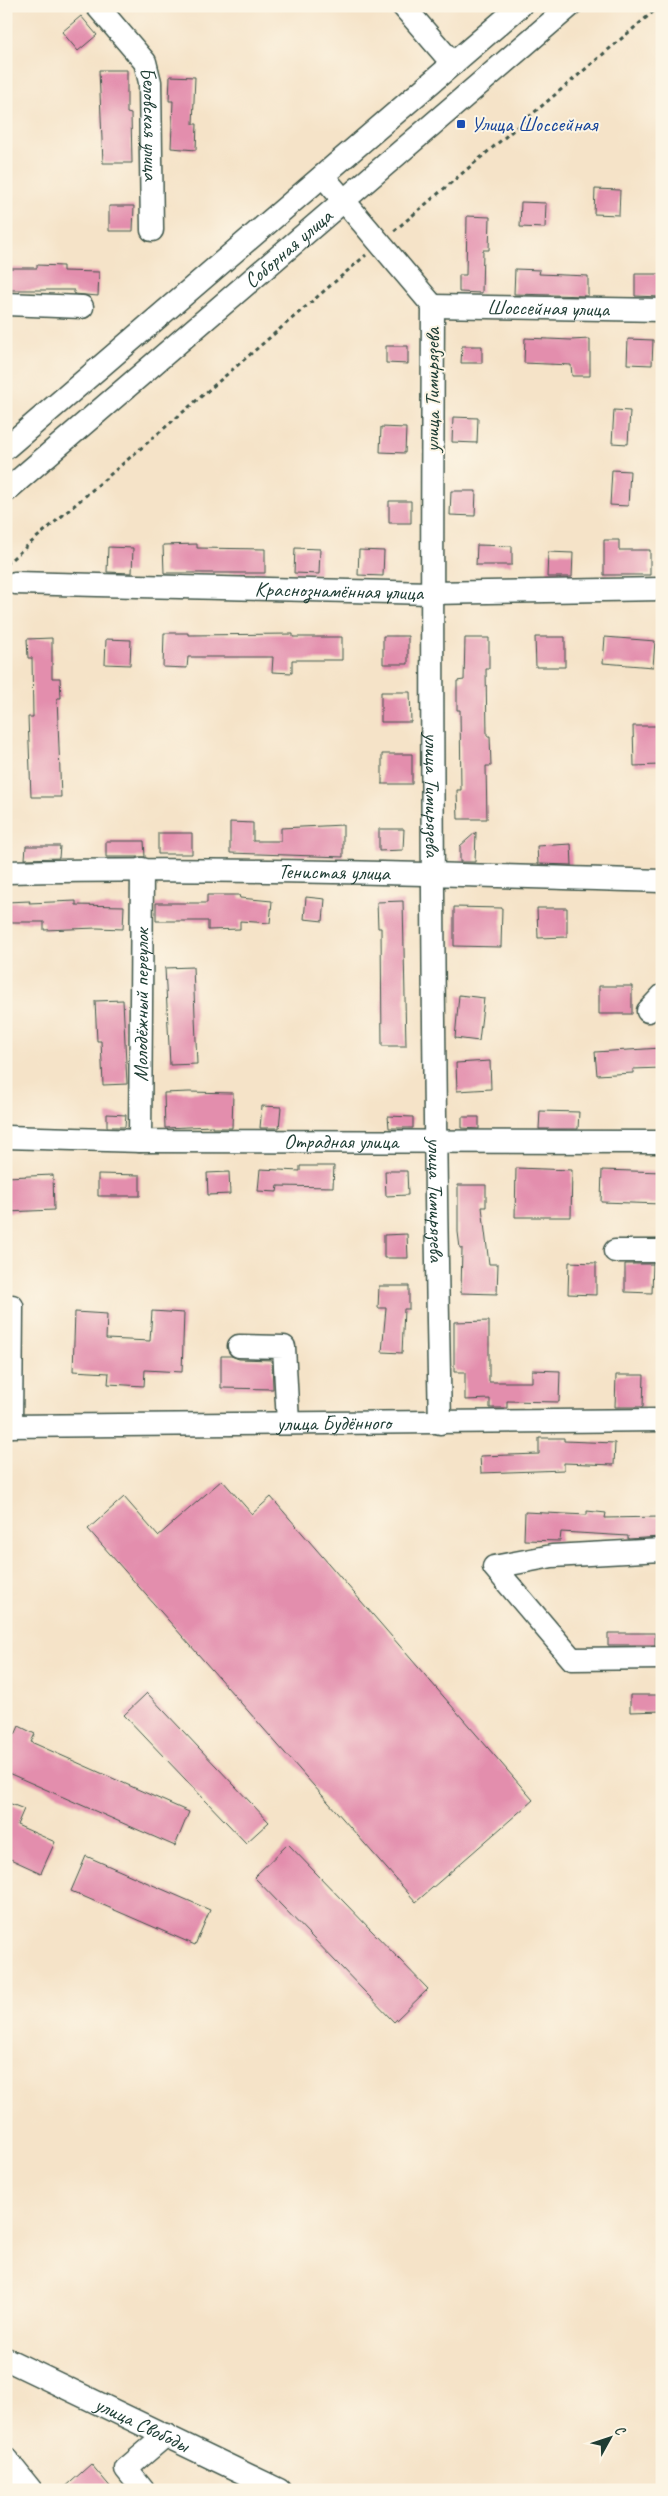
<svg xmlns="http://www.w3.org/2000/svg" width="668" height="2496" font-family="Caveat,sans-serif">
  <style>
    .building { fill: #e38ead }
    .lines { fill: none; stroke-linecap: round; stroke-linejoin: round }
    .minor-casing { stroke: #3f564a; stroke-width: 25 }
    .path { stroke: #3f564a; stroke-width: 3; stroke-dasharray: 4 4; stroke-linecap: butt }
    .minor { stroke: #fff; stroke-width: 22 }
    .transit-dot { fill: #1a4fb4; stroke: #fcf5e5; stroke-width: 2 }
    .labels { text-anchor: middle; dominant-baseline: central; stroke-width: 4; stroke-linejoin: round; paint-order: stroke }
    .transit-label { font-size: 21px; fill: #164399; stroke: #fcf5e5; text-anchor: start }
    .street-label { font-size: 21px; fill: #1f3d34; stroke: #fcf5e5 }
  </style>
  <rect width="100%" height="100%" fill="#fcf5e5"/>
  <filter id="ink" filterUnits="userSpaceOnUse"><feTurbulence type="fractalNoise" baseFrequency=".02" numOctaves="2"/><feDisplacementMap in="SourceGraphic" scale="10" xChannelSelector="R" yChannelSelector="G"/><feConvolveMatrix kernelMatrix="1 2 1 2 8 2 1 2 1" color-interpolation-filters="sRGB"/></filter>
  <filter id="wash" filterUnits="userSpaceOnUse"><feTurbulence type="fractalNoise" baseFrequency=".0096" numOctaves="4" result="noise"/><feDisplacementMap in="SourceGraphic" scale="20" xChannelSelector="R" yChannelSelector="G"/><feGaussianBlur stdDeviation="1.12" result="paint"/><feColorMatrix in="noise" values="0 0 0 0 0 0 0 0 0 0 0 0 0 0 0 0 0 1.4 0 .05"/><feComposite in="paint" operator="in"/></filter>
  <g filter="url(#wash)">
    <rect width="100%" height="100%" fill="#f5e3c8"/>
    <g id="blocks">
      <!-- building -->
      <path class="building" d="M81,16L97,35L78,51L62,32Z
        M99,70H127V113L131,114L132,163H103Z
        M170,76L195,77L193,124H197L196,150L171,148L173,101H169Z
        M595,189L620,190L619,215L594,214Z
        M521,202L546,203L545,228L520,227Z
        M109,206H134L133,231H109Z
        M467,216L490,217L489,250H483L482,293L459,292V275H466Z
        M37,265L63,266V271L99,272L98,296L74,294V290H6V268H37Z
        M515,269L540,270L539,274L588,276V296L514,294Z
        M635,274H661L660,297L635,296Z
        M525,338L571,340L590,339V376H572L571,365L524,363Z
        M628,339L653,340L652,365L627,364Z
        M386,346H408V364L386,363Z
        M462,346H482V363H461Z
        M614,410L630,411L628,444L612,443Z
        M453,417L478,418L477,443L452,442Z
        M381,427L406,428L405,453L380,452Z
        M612,470L630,471L628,506L610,505Z
        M451,491H476L475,516L450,515Z
        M389,501H411V523H389Z
        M604,540H619V550H650V575H604Z
        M197,544V548L265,549V573H164L163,545Z
        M477,545L512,546V565H476Z
        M108,547L133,548L132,573L107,572Z
        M295,548L320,549L319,574L294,573Z
        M359,550L384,551L383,576L358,575Z
        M548,552L573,553L572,577H547Z
        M164,633H188V635L293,634V637H342V660H292V673L272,672L273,657H188L187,668L163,667Z
        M383,636H408V664H383Z
        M535,637H565V667H536Z
        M605,637L655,641L653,667L603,663Z
        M52,638V678H60L61,698H57L61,797H31L28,717H33L32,658H28L27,639Z
        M465,638H489V669H486L487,736H490L491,766H486L487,819H458L457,790H461L460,710H457V681L464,680Z
        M106,639L131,640L130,665L105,664Z
        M381,692H410L411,722H381Z
        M633,726H658L659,765L634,766Z
        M382,754H412V784H382Z
        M230,822L253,823V841H281V828L343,825V857L230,853Z
        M379,829H404L403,850L379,851Z
        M476,832L475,862H460V846Z
        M158,833H192V854H158Z
        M106,841H144L145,857H106Z
        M571,844L572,865L538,864L537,846Z
        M26,846H60L59,858L25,859Z
        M207,895H239L240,898L272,901L270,923L240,921V929L208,930V921H156V903H207Z
        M306,897L325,899L323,921L304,919Z
        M30,901L29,903L76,901V905L124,906L123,929L97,928L44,930V922H6V902Z
        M403,901L406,1046H382L381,928H378L377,902Z
        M454,907L502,908L501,947L454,946Z
        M537,908H567V937L538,938Z
        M193,967L197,1064L170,1065L165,968Z
        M599,986H632V1014H599Z
        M459,995L484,998L479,1041L455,1038Z
        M123,1000L127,1084L103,1085L101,1041H97L95,1001Z
        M662,1048V1068L633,1069V1073L597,1075L595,1052Z
        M490,1061L491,1089L457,1091L456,1063Z
        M189,1092L233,1093L232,1128H212V1126L165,1128L164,1093Z
        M262,1106L281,1107L279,1128H260Z
        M540,1111L579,1112L578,1129H539Z
        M107,1114L126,1115L125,1127H107Z
        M388,1116L413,1117V1128H389Z
        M462,1117H479V1129L462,1128Z
        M300,1166H334L333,1187L278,1186L277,1192L258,1191L260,1169L300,1171Z
        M516,1168L572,1170L571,1217H515Z
        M602,1170L662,1172V1204L601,1202Z
        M385,1171H407L408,1195L386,1196Z
        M229,1172L230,1194L208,1195L207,1173Z
        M98,1174L140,1175V1196H98Z
        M53,1175L54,1210L6,1212V1177Z
        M458,1185H486V1207H482L489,1264H498L497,1294L461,1293L462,1248H460L458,1232Z
        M407,1234L408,1258H384V1235Z
        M569,1262L596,1263V1295L568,1294Z
        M625,1264H653L652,1293L625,1292Z
        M379,1286H409V1309H404L402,1353L382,1352L386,1308H378Z
        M152,1311L184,1313L182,1372L145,1370L144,1386L108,1384L109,1373L73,1371L75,1312L107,1314L106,1339L150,1341Z
        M489,1321V1382H532V1370L560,1371L559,1402L507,1401V1408H490V1399L465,1400V1372H454V1322Z
        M221,1356H231L239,1359L272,1360L273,1389L221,1388Z
        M616,1375H644L643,1407H615Z
        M539,1438H564V1441L615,1443L614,1465L564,1463V1470L481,1473L480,1456L539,1454Z
        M222,1480L252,1514L271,1497L533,1800L416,1902L88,1529L124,1497L158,1536Z
        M587,1511L606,1513L605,1518L660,1517V1537L628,1539V1536L561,1532L560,1541L524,1540L525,1512L587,1515Z
        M608,1633H655V1645H608Z
        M147,1693L269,1822L246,1843L124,1715Z
        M630,1695H662V1711L630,1712Z
        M19,1726L35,1734L31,1742L189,1812L175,1846L6,1772V1731L15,1735Z
        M6,1802L24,1809L17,1825L55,1842L41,1873L6,1857Z
        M288,1844L428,1989L394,2022L254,1877Z
        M86,1856L210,1910L195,1945L71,1891Z
        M91,2464L113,2490H62Z"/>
    </g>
  </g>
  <g filter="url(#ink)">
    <use href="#blocks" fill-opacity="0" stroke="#3f564a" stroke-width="1"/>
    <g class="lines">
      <defs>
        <g id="minor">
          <path id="s1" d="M97,6L145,62L150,82L152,230"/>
          <path d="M403,6L453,64"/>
          <path id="s2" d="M323,176L433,306C431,678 432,1050 440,1423"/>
          <path d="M6,304L82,307"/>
          <path id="s3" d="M433,306L662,310"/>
          <path d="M6,448L520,6"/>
          <path id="s4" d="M6,491L570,6"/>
          <path id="s5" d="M15,583L431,593L662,589"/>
          <path id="s6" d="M6,872C225,867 443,874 662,881"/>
          <path d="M648,1011L662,996"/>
          <path id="s7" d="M6,1137L140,1141L662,1142"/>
          <path id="s8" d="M140,1141L142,869"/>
          <path d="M615,1251H662"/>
          <path d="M6,1306H12L11,1426"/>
          <path d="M239,1346L284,1347L288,1423"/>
          <path id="s9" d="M6,1426L662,1420"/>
          <path d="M662,1550L552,1556L494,1567L572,1659L662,1658"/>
          <path id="s10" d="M6,2359L279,2490"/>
          <path d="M6,2459L31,2490"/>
          <path d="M143,2490L126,2469L166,2435"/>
        </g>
      </defs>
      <!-- minor casing -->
      <use href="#minor" class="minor-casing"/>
      <!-- path -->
      <path class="path" d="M394,231L660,6
        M6,564L366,255"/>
      <!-- minor -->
      <use href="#minor" class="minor"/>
    </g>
  </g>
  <!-- markers -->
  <rect class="transit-dot" x="456" y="119" width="10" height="10" rx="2.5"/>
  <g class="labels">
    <!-- transit labels -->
    <g class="transit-label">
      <text x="471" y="124">Улица Шоссейная</text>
    </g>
    <!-- street labels -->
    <g class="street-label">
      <text stroke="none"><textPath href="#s1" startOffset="136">Беловская улица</textPath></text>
      <text stroke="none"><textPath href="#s4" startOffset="372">Соборная улица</textPath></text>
      <text stroke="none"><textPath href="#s3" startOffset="115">Шоссейная улица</textPath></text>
      <text transform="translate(432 390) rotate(-90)">улица Тимирязева</text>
      <text stroke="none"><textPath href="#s5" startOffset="324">Краснознамённая улица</textPath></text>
      <text stroke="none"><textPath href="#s2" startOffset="659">улица Тимирязева</textPath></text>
      <text stroke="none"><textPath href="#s6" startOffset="328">Тенистая улица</textPath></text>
      <text stroke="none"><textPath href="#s8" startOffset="136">Молодёжный переулок</textPath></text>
      <text stroke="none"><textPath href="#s7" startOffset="335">Отрадная улица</textPath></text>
      <text stroke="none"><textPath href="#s2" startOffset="1064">улица Тимирязева</textPath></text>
      <text stroke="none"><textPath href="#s9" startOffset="328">улица Будённого</textPath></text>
      <text stroke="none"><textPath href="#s10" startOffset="151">улица Свободы</textPath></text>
    </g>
  </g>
  <!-- margin -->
  <rect width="668" height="2496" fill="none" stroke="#fcf5e5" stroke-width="25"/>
  <!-- north arrow -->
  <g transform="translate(610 2438) rotate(50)" stroke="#fcf5e5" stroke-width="4" paint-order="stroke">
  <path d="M0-4L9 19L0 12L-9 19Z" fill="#1f3d34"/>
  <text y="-8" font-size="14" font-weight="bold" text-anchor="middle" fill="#1f3d34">С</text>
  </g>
</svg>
